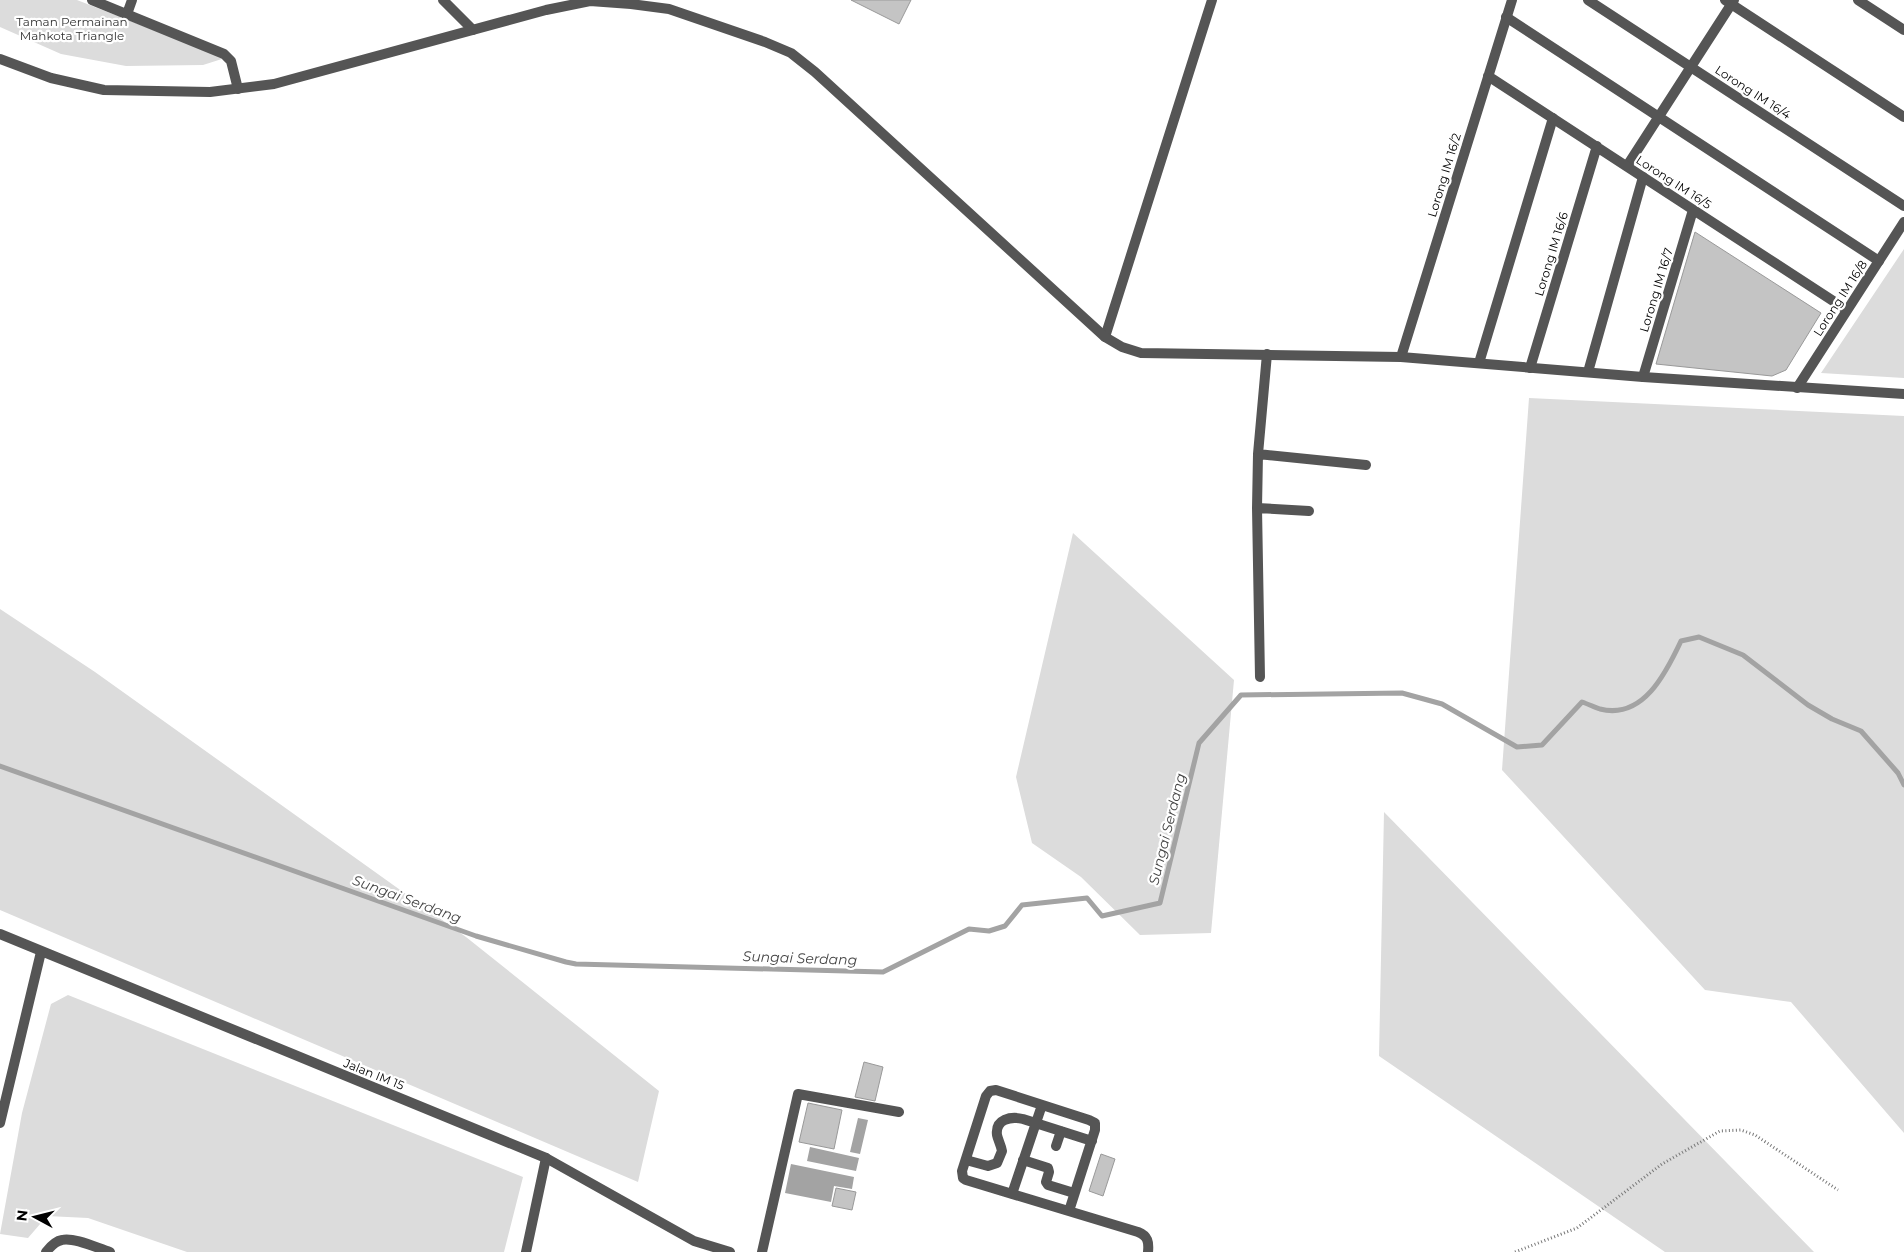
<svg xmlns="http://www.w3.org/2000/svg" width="1904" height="1252" font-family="Montserrat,sans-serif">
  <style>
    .green { fill: #dcdcdc }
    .water { fill: #a3a3a3 }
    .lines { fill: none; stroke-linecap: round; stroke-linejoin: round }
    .stream { stroke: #a3a3a3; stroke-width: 5 }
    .building { fill: #c4c4c4; stroke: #999 }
    .path { stroke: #777; stroke-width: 3; stroke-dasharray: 1 2.5; stroke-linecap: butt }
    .service { stroke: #555; stroke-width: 10 }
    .minor { stroke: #555; stroke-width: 10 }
    .tertiary { stroke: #555; stroke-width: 10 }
    .labels { text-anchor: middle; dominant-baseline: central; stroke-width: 4.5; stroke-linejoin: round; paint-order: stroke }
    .park-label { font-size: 12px; fill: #333; stroke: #fff }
    .street-label { font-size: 12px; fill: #000; stroke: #fff }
    .water-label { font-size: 14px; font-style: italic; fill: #444; stroke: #fff }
  </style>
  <rect width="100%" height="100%" fill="#fff"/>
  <!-- green -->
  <path class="green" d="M0,0H77L225,58L203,65L126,66L61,54L0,27Z
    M1904,249V378L1821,373Z
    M1529,398L1904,416V1133L1791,1002L1705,990L1502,770Z
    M1073,533L1234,680L1211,933L1140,935L1081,877L1032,843L1016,777Z
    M0,609L95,672L466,937L659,1091L638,1182L0,910Z
    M1384,812L1814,1252H1665L1379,1056Z
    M68,995L523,1177L504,1252H187L88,1218L47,1216L28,1238L0,1234L22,1113L51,1004Z"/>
  <!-- water -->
  <path class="water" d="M858,1118L868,1120L860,1154L850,1152Z
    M810,1147L859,1158L856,1171L807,1161Z
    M791,1164L854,1177L852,1189L834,1186L831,1202L785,1193Z"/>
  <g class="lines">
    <!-- stream -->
    <path class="stream" d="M0,766L476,936L566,962L576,964L883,972L969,929L989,931L1005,926L1022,905L1087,898L1102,916L1160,903L1199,743L1241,695L1402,693L1442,704L1517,747L1542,745L1582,702C1588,704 1594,707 1600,709C1643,720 1666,673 1681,641L1699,637L1743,655L1808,705L1832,719L1861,731L1898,773L1904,785"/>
  </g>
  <!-- building -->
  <path class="building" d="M851,0H911L899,24Z
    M1695,232L1821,313L1786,370L1772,376L1656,364Z
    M864,1062L883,1067L875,1101L855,1097Z
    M808,1103L842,1110L834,1149L799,1142Z
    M1101,1154L1115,1159L1103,1196L1089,1191Z
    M836,1188L856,1192L852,1210L832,1206Z"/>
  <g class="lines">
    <!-- path -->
    <path class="path" d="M1515,1252L1577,1228L1662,1164L1720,1131L1741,1130L1755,1135L1838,1190"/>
    <!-- service -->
    <path class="service" d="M1725,0L1904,117
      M1506,17L1879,261
      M1627,166L1734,0
      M1105,337L1212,0
      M1479,363L1553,118
      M1588,372L1643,177
      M1258,454L1366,465
      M1257,508L1309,511
      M1260,677L1257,508L1258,454L1267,354
      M1056,1146L1061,1131
      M966,1160L988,1166L997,1163L1002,1151C1001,1145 998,1140 997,1135C995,1119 1011,1116 1023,1119L1092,1141
      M1023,1160L1048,1168L1049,1172L1046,1182L1048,1185L1074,1193
      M1012,1194L1042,1105
      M1069,1211L1095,1130V1123L1089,1120L996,1090L990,1091L986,1096L962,1171L963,1178L966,1180L1138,1232C1148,1236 1149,1242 1148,1252
      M762,1252L798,1094L899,1112"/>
    <!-- minor -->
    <path class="minor" d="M92,0L224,54L231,61L238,89
      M443,0L473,30
      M1588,0L1904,206
      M1858,0L1904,30
      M127,14L132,0
      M1488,76L1847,310
      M1401,357L1512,0
      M1530,368L1597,146
      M1643,377L1693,210
      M1797,388L1904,222
      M46,1252C50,1247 55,1241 62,1240C74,1237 97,1248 110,1252
      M526,1252L546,1158"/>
    <!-- tertiary -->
    <path class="tertiary" d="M0,59L51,78L104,90L210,92L274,84L546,10L590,1L631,4L669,9L765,42L791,53L815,72L1105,337L1122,347L1141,353L1401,357L1643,377L1904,394
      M0,934L546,1158L694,1241L730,1252
      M0,1123L41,952"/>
  </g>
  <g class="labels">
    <!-- park labels -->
    <g class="park-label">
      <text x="72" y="21">Taman Permainan<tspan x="72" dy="14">Mahkota Triangle</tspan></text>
    </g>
    <!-- street labels -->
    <g class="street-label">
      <text transform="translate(1753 92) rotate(33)">Lorong IM 16/4</text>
      <text transform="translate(1444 175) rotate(-73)">Lorong IM 16/2</text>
      <text transform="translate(1674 182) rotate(33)">Lorong IM 16/5</text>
      <text transform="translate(1551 254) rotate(-73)">Lorong IM 16/6</text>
      <text transform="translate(1656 290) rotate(-73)">Lorong IM 16/7</text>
      <text transform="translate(1840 298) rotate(-57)">Lorong IM 16/8</text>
      <text transform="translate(374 1074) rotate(22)">Jalan IM 15</text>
    </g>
    <!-- water labels -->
    <g class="water-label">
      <text transform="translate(1167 829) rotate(-76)">Sungai Serdang</text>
      <text transform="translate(407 899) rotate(20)">Sungai Serdang</text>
      <text transform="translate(800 958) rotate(2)">Sungai Serdang</text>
    </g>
  </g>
  <!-- north arrow -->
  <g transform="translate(35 1217) rotate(277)" stroke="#ffffff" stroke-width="4" paint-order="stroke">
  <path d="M0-4L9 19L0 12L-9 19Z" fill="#000000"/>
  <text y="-8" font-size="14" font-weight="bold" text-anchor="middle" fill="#000000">N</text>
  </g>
</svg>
